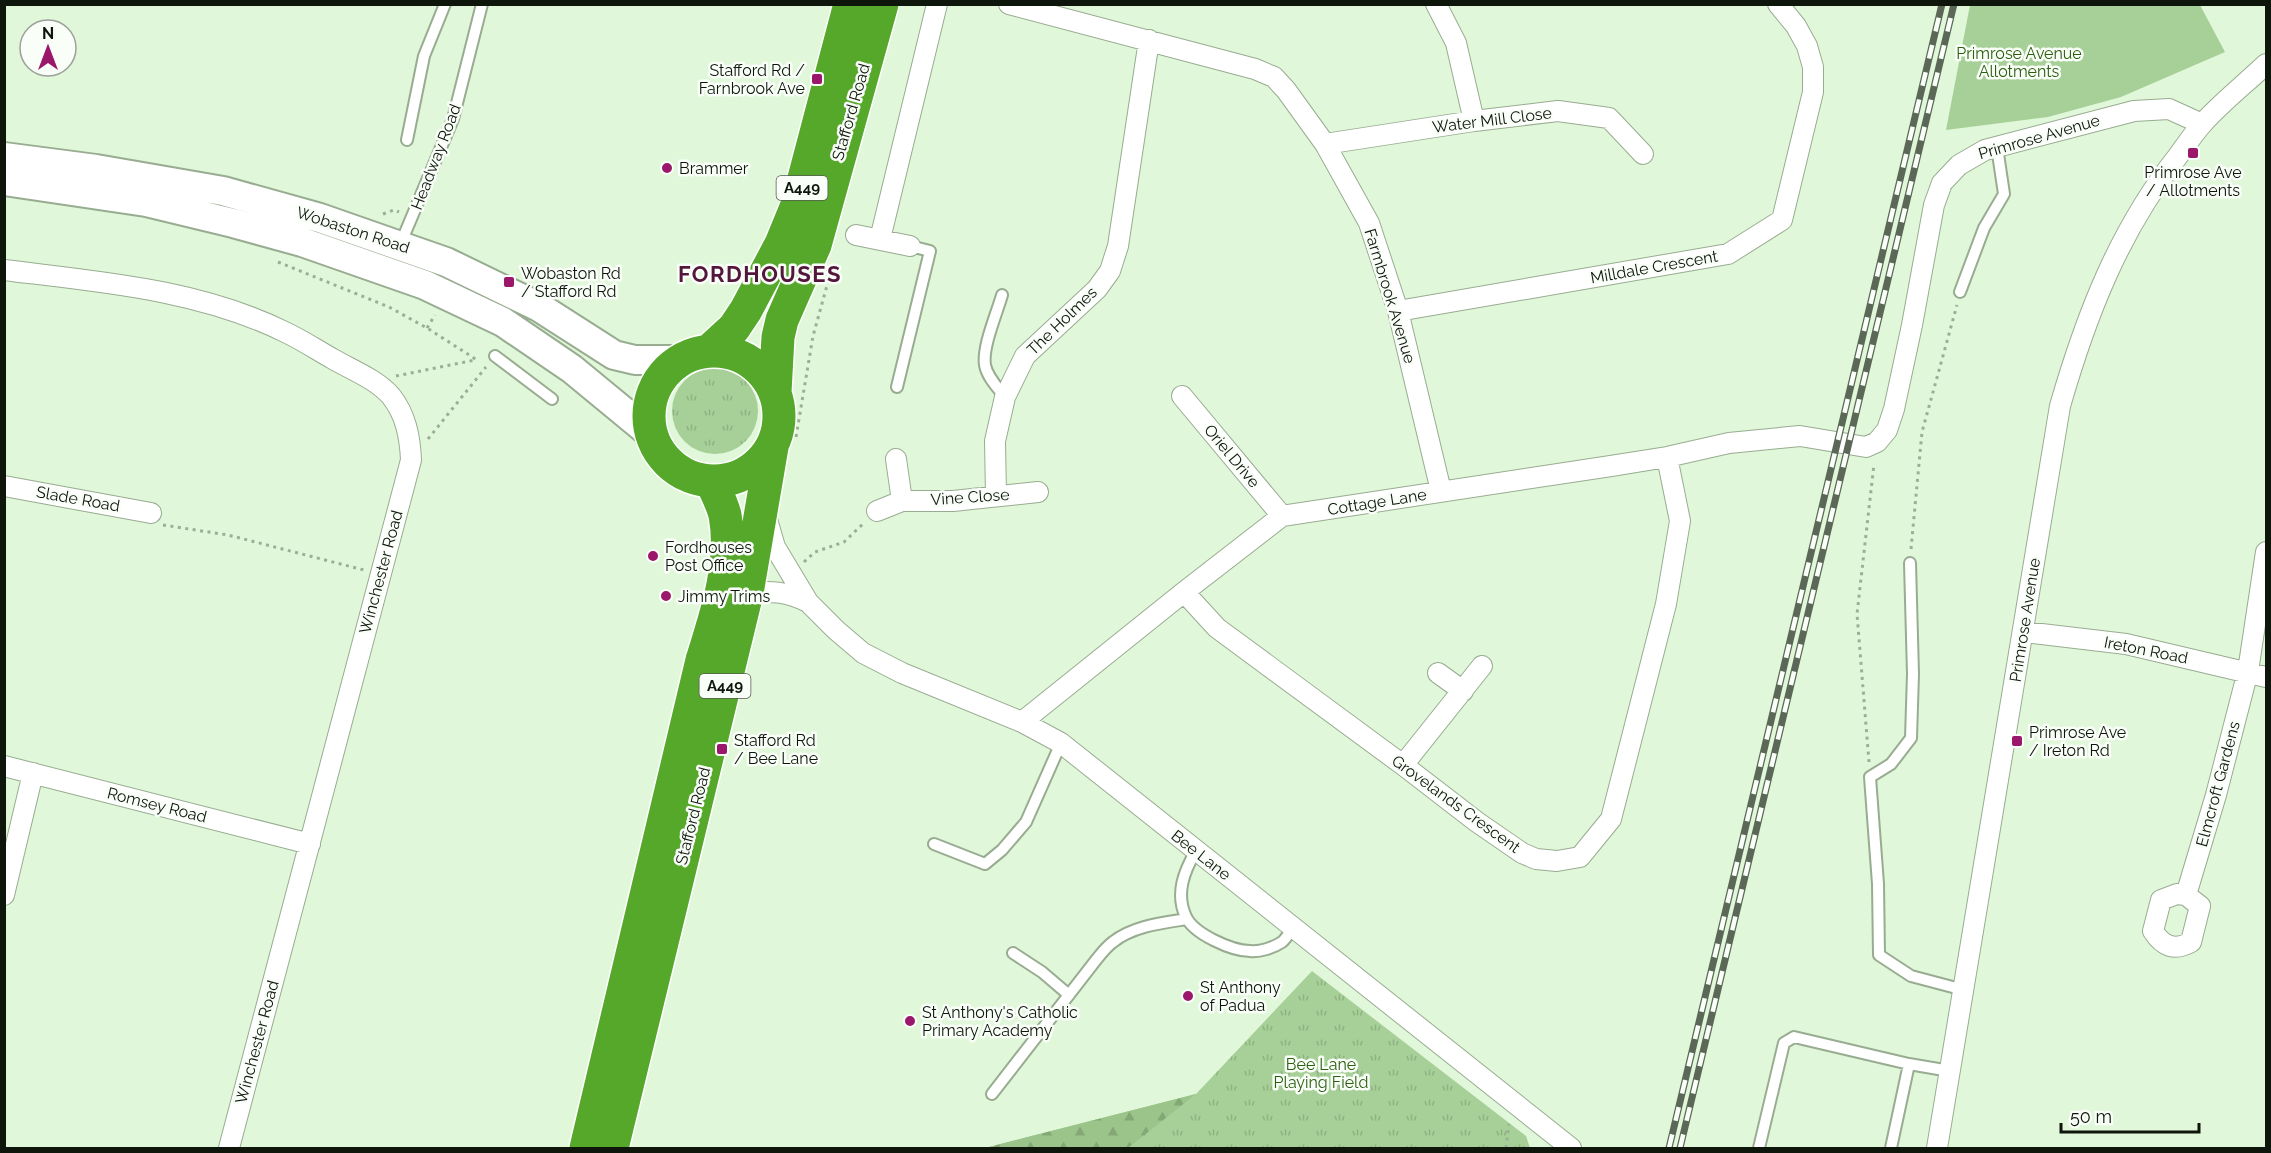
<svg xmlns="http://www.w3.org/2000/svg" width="2271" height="1153" font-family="Raleway,sans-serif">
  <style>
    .grass { fill: url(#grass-tufts) }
    .forest { fill: url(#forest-firs) }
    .garden { fill: #a7d098 }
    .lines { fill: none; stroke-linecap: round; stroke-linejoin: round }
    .lane-casing { stroke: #98ac91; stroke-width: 14 }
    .street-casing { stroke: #98ac91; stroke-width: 22 }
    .secondary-casing { stroke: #98ac91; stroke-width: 32 }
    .highway-casing { stroke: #fff; stroke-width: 36 }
    .path { stroke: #9dae96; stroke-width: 3; stroke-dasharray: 3 4.5; stroke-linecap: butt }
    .lane { stroke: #fff; stroke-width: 10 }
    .street { stroke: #fff; stroke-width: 20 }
    .secondary { stroke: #fff; stroke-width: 28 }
    .highway { stroke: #55a82a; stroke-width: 33 }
    .rail-casing { stroke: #5b6857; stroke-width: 7 }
    .rail { stroke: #f9fef8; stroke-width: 4.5; stroke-dasharray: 14; stroke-linecap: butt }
    .poi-dot { fill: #9a176c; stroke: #f9fef8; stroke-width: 2 }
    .labels { text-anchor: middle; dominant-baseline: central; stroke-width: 5; stroke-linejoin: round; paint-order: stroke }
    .shield { fill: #f9fef8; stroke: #545b52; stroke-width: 1.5 }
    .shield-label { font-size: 15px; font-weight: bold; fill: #0e150b }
    .park-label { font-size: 16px; fill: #2b5f0e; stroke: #f9fef8 }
    .poi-label { font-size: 16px; fill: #0e150b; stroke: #f9fef8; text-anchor: start }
    .street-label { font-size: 16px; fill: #0e150b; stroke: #f9fef8 }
    .district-label { font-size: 22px; font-weight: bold; letter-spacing: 1.5px; fill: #54173c; stroke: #f9fef8 }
  </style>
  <defs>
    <pattern id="grass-tufts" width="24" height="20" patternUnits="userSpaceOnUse" patternTransform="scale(1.5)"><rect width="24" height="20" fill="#a7d098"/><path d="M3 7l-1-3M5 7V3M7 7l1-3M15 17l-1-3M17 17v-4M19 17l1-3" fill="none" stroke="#8fb282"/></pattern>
    <pattern id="forest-firs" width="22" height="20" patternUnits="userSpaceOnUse" patternTransform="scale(1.5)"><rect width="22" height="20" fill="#9ac489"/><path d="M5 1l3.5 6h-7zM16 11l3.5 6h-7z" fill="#84a875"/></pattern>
  </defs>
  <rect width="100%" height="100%" fill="#e1f7d9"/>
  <!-- grass -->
  <path class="grass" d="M672 411a43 43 0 1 1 86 0a43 43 0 1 1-86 0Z
    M1312,971L1526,1136L1530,1148H985L1196,1094Z"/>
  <!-- forest -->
  <path class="forest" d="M1196,1094L1128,1148H985Z"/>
  <!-- garden -->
  <path class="garden" d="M1970,5H2200L2225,52L2121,97L2048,117L1946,130Z"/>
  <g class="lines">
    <defs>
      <path id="lane" d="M407,140L424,56L445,4
        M400,245L453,119L482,4
        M1960,292L1984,228L2004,194L1997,147
        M1002,295C997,313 982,347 985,365C987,377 998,388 1005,397
        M495,356L552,399
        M897,387L930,251L910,246
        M1910,563L1913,674L1911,738L1891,764L1870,777L1878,884L1879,955L1911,976L1964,990
        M934,844L985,864L1002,850L1026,822L1061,743
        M1196,851C1184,871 1175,894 1186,917C1194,934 1232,951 1250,951C1260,952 1273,948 1282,942C1286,939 1289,933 1293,928
        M1013,953L1042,972L1069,995
        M992,1094L1096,960C1101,954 1106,947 1113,942C1133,926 1162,923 1187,919
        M1759,1148L1784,1043L1794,1037L1909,1064L1950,1071
        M1891,1148L1909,1064"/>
      <path id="street" d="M1009,4L1255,69L1274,77L1286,90L1325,144L1369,223L1398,311L1441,491
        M1436,4L1456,43L1474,121
        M1325,144L1474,121L1558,111L1609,118L1643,154
        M856,235L910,246
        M880,239L937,4
        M4,270C99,282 198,289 285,332C302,340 317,350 333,359C352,370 376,379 391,396C406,415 410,437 411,460L229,1148
        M1398,311L1728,254L1782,220L1813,92V67L1807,46L1796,26L1778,4
        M1182,396L1282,516
        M896,459L902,501
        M4,486L151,513
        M996,495L995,441L1005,397L1025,356L1097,289L1110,271L1118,246L1149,40
        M877,511L902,501H953L1038,492
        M766,516L775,547L808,602L836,630L863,653L902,673L1022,722L1061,743L1571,1148
        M1184,592L1217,628L1403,765L1477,822L1522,853L1536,859L1557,861L1580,857L1611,819L1666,604L1680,521L1667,457
        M747,593C772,591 785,591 808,602
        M2024,632L2126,644L2266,677
        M1438,673L1463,691
        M1022,722L1184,592L1282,516L1611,466L1667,457L1729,443L1800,436L1866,447L1877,442L1887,430L1894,409L1912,325L1934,205L1942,183L1959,165L1985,150L2134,111L2169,109L2202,124
        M1403,765L1482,666
        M4,766L310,844
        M2177,894L2186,895L2200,906L2191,942C2175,951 2163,947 2153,931L2161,900Z
        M4,895L33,773
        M2186,895L2216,795L2248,671L2266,552
        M1937,1148L2060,406C2086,316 2119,230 2178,156C2186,145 2194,133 2203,123C2222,102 2245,84 2266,64"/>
      <path id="secondary" d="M4,157L96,169L223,191L320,218L446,262L539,307L614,355L635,360H679
        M4,181L146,202L233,223L302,242L425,285L503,322L572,369L652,435"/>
      <path id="highway" d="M710,350L734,328L746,310L781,244L797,205L850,4
        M649 416a65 65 0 1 1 130 0a65 65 0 1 1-130 0Z
        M775,392L778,337L782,320L815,245L882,4
        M586,1148L702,660C716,615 734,563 725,515C722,503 716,492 711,481
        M612,1148L747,593L772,447"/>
    </defs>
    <!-- lane casing -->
    <use href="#lane" class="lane-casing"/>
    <!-- street casing -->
    <use href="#street" class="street-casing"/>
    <!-- secondary casing -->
    <use href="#secondary" class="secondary-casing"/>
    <!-- highway casing -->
    <use href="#highway" class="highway-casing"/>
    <!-- path -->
    <path class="path" d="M383,214L394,210L399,212
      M278,262L389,307L427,328L477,360
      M427,328L435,315
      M396,376L475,360
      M796,437L813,336L828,282
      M428,439L486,367
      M163,525L228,535L364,570
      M1911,549L1922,432L1957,305
      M804,562L815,552L844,542L865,522
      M1869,762L1857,614L1874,464
      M1506,1148L1509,1124"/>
    <!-- lane -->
    <use href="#lane" class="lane"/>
    <!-- street -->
    <use href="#street" class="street"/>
    <!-- secondary -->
    <use href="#secondary" class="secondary"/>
    <!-- highway -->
    <use href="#highway" class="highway"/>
    <defs>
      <path id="rail" d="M1669,1148L1942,4
        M1680,1148L1954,4"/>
    </defs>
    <!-- rail casing -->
    <use href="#rail" class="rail-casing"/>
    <!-- rail -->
    <use href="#rail" class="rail"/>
  </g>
  <!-- markers -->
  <g class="poi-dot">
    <rect x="811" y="73" width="12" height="12" rx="3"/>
    <rect x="2187" y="147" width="12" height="12" rx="3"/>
    <circle cx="667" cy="168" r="6"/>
    <rect x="503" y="276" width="12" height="12" rx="3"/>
    <circle cx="653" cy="556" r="6"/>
    <circle cx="666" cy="596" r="6"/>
    <rect x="2011" y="735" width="12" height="12" rx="3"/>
    <rect x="716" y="743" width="12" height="12" rx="3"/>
    <circle cx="1188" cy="996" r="6"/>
    <circle cx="910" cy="1021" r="6"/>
  </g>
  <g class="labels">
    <!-- shield labels -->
    <g class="shield">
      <rect x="776.5" y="176" width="51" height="24" rx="4.5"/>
      <rect x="699.5" y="674" width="51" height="24" rx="4.5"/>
    </g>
    <g class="shield-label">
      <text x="802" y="188">A449</text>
      <text x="725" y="686">A449</text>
    </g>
    <!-- park labels -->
    <g class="park-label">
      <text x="2019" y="53">Primrose Avenue<tspan x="2019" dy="18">Allotments</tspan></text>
      <text x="1321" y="1064">Bee Lane<tspan x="1321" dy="18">Playing Field</tspan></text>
    </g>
    <!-- poi labels -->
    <g class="poi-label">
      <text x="805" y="70" text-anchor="end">Stafford Rd /<tspan x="805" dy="18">Farnbrook Ave</tspan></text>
      <text x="679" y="168">Brammer</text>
      <text x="2193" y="172" text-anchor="middle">Primrose Ave<tspan x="2193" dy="18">/ Allotments</tspan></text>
      <text x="521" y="273">Wobaston Rd<tspan x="521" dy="18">/ Stafford Rd</tspan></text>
      <text x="665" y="547">Fordhouses<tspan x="665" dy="18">Post Office</tspan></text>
      <text x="678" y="596">Jimmy Trims</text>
      <text x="2029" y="732">Primrose Ave<tspan x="2029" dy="18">/ Ireton Rd</tspan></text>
      <text x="734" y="740">Stafford Rd<tspan x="734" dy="18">/ Bee Lane</tspan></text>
      <text x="1200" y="987">St Anthony<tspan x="1200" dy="18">of Padua</tspan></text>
      <text x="922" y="1012">St Anthony's Catholic<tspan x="922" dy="18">Primary Academy</tspan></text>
    </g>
    <!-- street labels -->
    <g class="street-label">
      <text transform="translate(851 112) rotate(-74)">Stafford Road</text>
      <text transform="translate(1492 120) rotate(-7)">Water Mill Close</text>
      <text transform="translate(2039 137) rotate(-16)">Primrose Avenue</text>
      <text transform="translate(436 157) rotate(-69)">Headway Road</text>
      <text transform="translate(353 230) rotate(18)">Wobaston Road</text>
      <text transform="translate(1654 267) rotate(-10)">Milldale Crescent</text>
      <text transform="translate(1390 296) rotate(73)">Farmbrook Avenue</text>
      <text transform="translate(1062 321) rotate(-44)">The Holmes</text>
      <text transform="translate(1232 456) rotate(50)">Oriel Drive</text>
      <text transform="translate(970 497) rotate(-4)">Vine Close</text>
      <text transform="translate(78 499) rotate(10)">Slade Road</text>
      <text transform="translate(1377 502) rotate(-9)">Cottage Lane</text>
      <text transform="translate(381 572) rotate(-75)">Winchester Road</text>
      <text transform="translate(2025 620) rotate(-81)">Primrose Avenue</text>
      <text transform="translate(2146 650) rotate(11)">Ireton Road</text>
      <text transform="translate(2218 784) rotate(-75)">Elmcroft Gardens</text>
      <text transform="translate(1456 804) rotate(36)">Grovelands Crescent</text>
      <text transform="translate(157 805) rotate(14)">Romsey Road</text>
      <text transform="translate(693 816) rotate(-76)">Stafford Road</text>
      <text transform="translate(1201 855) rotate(38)">Bee Lane</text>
      <text transform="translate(257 1042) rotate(-75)">Winchester Road</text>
    </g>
    <!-- district labels -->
    <g class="district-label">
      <text x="760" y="274">FORDHOUSES</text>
    </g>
  </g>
  <!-- border -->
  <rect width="2271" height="1153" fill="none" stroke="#0e150b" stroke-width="12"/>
  <!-- north arrow -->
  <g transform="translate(48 48)"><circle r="28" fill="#f9fef8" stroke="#9ba199" stroke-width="1.5"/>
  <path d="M0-4.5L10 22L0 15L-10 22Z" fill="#9a176c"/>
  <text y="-9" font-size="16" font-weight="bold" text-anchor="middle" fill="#0e150b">N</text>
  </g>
  <!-- scale -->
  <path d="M2061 1123v9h138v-9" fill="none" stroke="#0e150b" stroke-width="3"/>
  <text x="2070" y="1123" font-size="18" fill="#0e150b" stroke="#f9fef8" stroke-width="4.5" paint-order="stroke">50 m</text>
</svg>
